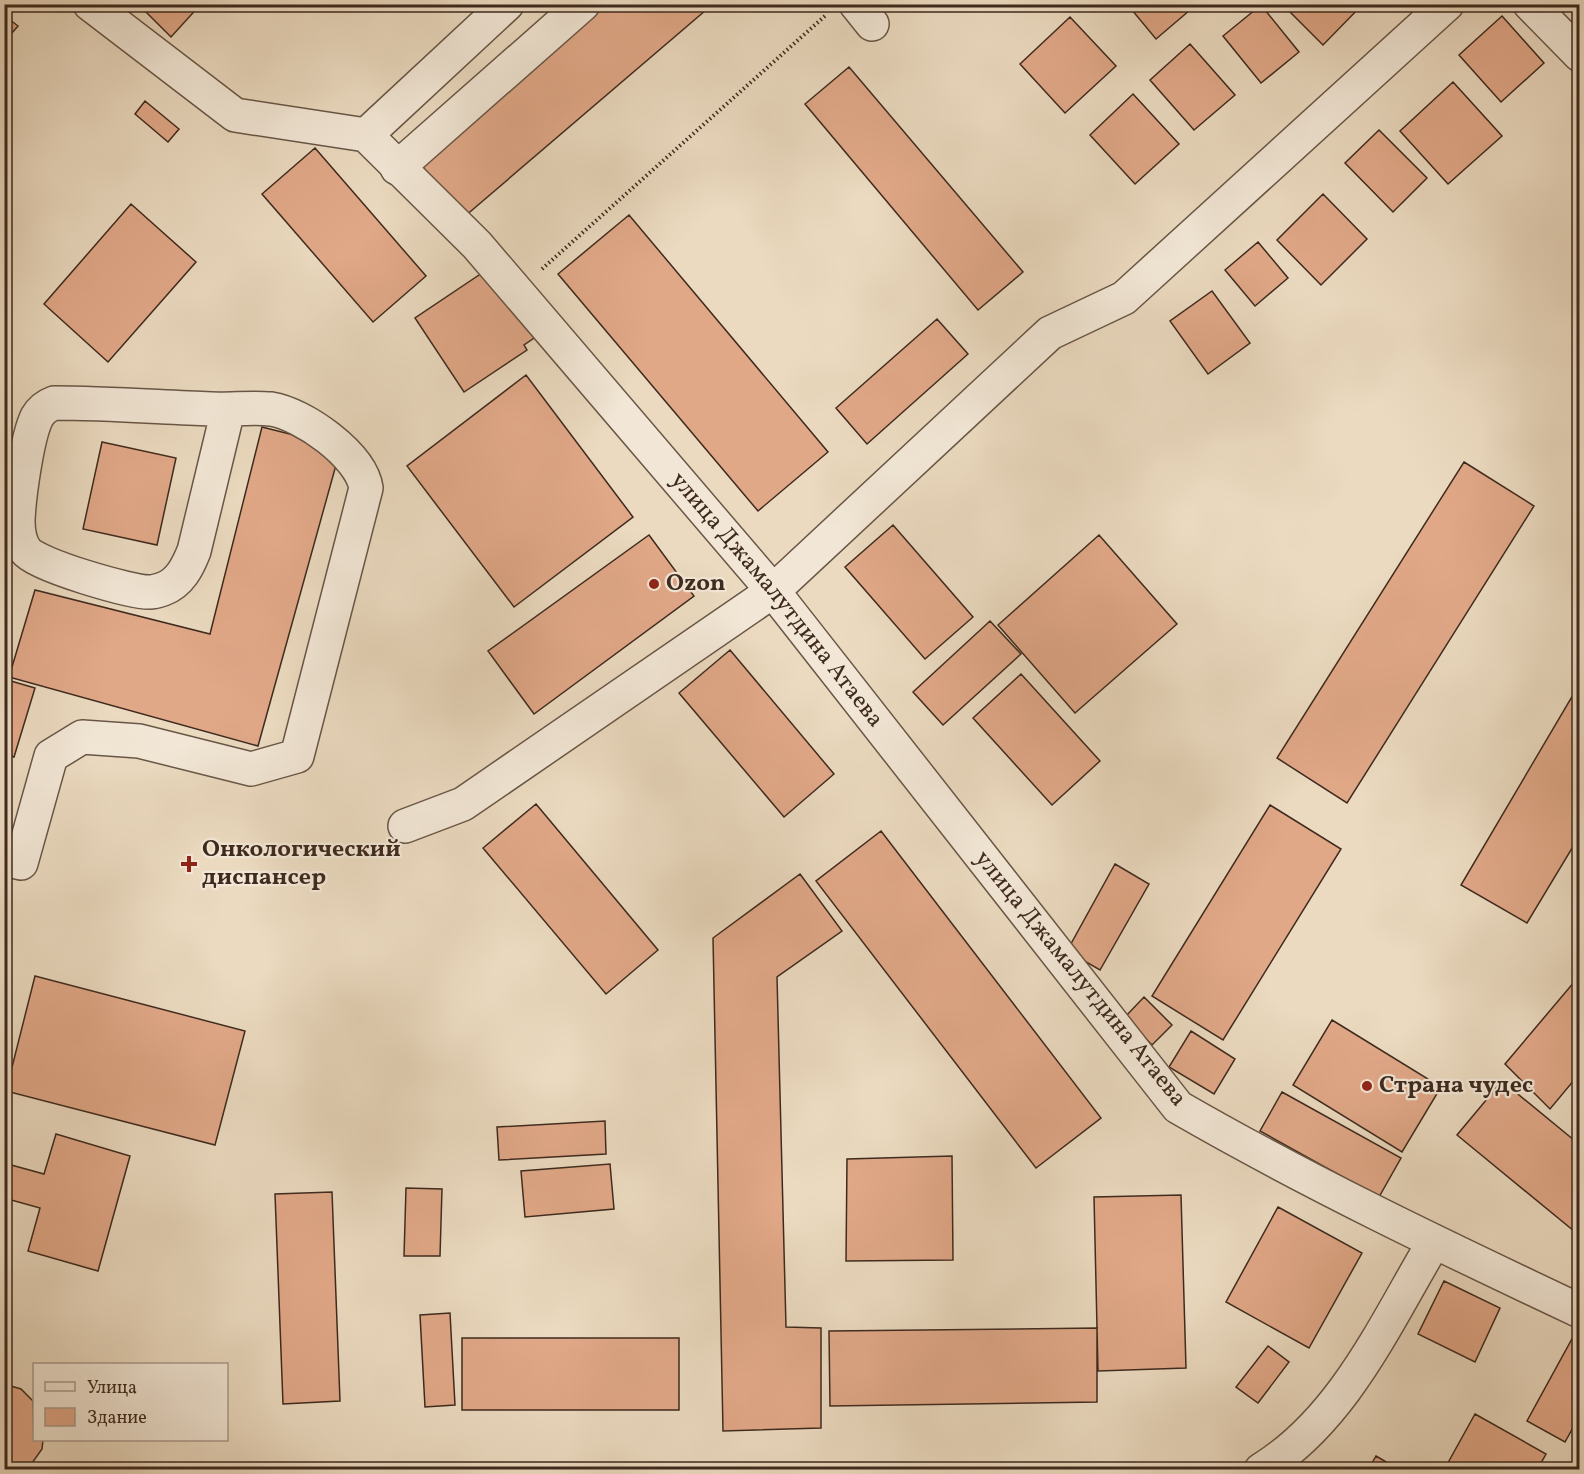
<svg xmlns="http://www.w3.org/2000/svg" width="1584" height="1474" font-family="Vollkorn,serif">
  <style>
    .building { fill: #e1a888; stroke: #3e2a1e; stroke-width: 1.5 }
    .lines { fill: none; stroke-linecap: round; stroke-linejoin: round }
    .minor-casing { stroke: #695646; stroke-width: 36 }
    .path { stroke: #3e2a1e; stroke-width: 4; stroke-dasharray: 1.5 3; stroke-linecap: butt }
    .minor { stroke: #f2e7d6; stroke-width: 33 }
    .poi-dot { fill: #8f2418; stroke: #f2e7d6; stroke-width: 2 }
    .labels { text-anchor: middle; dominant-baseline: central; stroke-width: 4.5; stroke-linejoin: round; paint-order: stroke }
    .poi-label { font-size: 24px; font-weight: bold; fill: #3e2a1e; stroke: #f2e7d6; text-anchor: start }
    .street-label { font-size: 24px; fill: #3e2a1e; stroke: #f2e7d6 }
  </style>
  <rect width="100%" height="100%" fill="#ebdac0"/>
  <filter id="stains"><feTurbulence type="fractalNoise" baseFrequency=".00333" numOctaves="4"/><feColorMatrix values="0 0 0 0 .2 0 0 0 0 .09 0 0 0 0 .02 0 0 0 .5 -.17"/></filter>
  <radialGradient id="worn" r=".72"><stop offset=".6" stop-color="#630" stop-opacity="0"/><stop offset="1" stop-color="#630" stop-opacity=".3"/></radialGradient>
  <!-- building -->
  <path class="building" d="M138,4H201L171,37Z
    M607,4H713L464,217L420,165Z
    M1127,4H1197L1156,39Z
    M1282,4H1363L1323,45Z
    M1261,5L1299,52L1261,83L1223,36Z
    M4,15L18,26L4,42Z
    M1502,16L1544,63L1501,102L1459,55Z
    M1070,17L1116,66L1065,113L1020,64Z
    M1190,44L1235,95L1194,130L1150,80Z
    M849,67L1023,272L978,310L805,104Z
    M1453,82L1502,136L1448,184L1400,131Z
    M1133,94L1179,144L1135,184L1090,135Z
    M145,101L179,129L168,142L135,114Z
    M1379,130L1427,178L1393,212L1345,163Z
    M315,148L426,276L373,322L262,194Z
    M1323,194L1367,239L1321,285L1277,240Z
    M131,204L196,262L108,362L44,304Z
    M629,215L828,452L758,511L558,274Z
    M1258,242L1288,278L1255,306L1225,270Z
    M491,267L537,336L524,345L527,350L464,392L415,318Z
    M1212,291L1250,343L1208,374L1170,321Z
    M937,319L968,354L867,444L836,408Z
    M526,375L633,517L514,607L407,466Z
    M262,427L341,447L258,746L9,677L35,590L210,634Z
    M102,442L176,458L157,545L83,529Z
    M1464,462L1534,506L1347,803L1277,758Z
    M893,525L973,617L925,659L845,567Z
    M649,535L694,596L534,714L488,651Z
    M1099,535L1177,624L1075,713L998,625Z
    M990,621L1021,654L943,725L913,692Z
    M730,650L834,774L784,817L679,693Z
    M1021,674L1100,761L1052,805L973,718Z
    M4,679L35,688L14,757L4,754Z
    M1580,683V835L1527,923L1461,885Z
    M536,804L658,950L606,994L483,848Z
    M1270,805L1341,849L1223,1040L1152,996Z
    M881,831L1101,1118L1036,1168L816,881Z
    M1115,864L1149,884L1100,970L1067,951Z
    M800,874L842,931L777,977L786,1327L821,1328V1428L723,1431L713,938Z
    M1580,975V1073L1550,1109L1505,1064Z
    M35,976L245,1031L215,1145L6,1091Z
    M1144,997L1172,1025L1152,1045L1125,1017Z
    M1332,1020L1441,1087L1402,1152L1293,1085Z
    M1191,1031L1235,1059L1214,1094L1169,1067Z
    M1502,1081L1580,1145V1236L1457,1135Z
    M1282,1092L1401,1158L1379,1197L1260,1131Z
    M605,1121L606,1154L499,1160L497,1127Z
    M56,1134L130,1156L98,1271L28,1251L40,1208L4,1198V1163L44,1174Z
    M952,1156L953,1260L846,1261L847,1159Z
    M610,1164L614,1209L525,1217L521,1171Z
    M406,1188L442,1189L440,1256H404Z
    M332,1192L340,1401L283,1404L275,1194Z
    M1181,1195L1186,1368L1098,1371L1094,1197Z
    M1278,1207L1362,1253L1309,1348L1226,1302Z
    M1444,1281L1500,1308L1475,1362L1418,1334Z
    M450,1313L455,1405L425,1407L420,1315Z
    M1097,1328V1402L830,1406L829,1331Z
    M1573,1337L1580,1340V1415L1565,1442L1527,1421Z
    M462,1338H679V1410H462Z
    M1268,1346L1289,1362L1258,1403L1236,1387Z
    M4,1384L21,1389L33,1401L34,1440H43L42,1449L30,1466L23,1470H4Z
    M1475,1414L1546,1454L1537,1470H1444Z
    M1376,1456L1400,1470H1368Z"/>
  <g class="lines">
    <defs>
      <g id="minor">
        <path id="s1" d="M90,4L235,115L366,135L477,245L773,591L1178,1107C1308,1182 1444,1247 1580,1311"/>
        <path d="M856,4L872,24"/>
        <path d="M1530,4L1580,55"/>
        <path d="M366,135L507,4"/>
        <path d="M397,168L583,4"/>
        <path d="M405,826L463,804L773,591L1050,333L1124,298L1447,4"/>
        <path d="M4,859L21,863L51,756L82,737L139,741L251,769L297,756L366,488C361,455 303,414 271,409C251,407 230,410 211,409C158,407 106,403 54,403C46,406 41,410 37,417C27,437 19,497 18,520C18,530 20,543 26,551C36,565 133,593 150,592C154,592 160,590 163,589C180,583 188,566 194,551L228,410"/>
        <path d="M1261,1470C1344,1419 1386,1322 1434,1242"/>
      </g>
    </defs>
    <!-- minor casing -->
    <use href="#minor" class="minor-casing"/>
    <!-- path -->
    <path class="path" d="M542,269L825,16"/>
    <!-- minor -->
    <use href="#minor" class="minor"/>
  </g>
  <!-- markers -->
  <g class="poi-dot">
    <circle cx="654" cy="584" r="6"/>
    <path d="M186 855h6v6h6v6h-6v6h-6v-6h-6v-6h6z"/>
    <circle cx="1367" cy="1086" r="6"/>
  </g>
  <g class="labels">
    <!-- poi labels -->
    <g class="poi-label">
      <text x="666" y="584">Ozon</text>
      <text x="202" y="850">Онкологический<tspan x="202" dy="28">диспансер</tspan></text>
      <text x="1379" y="1086">Страна чудес</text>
    </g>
    <!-- street labels -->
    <g class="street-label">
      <text stroke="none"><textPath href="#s1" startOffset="936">улица Джамалутдина Атаева</textPath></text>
      <text transform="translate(1080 979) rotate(51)">улица Джамалутдина Атаева</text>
    </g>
  </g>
  <!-- margin -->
  <rect width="1584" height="1474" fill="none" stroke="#ebdac0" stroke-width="24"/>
  <rect x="6" y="6" width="1572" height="1462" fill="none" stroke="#3e2a1e" stroke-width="3"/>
  <rect x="12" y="12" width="1560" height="1450" fill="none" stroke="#3e2a1e" stroke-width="1.5"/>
  <!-- legend -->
  <rect x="33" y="1363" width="195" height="78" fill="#f2e7d6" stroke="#aa9b8c" stroke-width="1.5"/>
  <rect x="45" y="1382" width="30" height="9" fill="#f2e7d6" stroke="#aa9b8c" stroke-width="1.5"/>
  <text x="87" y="1393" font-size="18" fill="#3e2a1e">Улица</text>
  <rect x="45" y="1408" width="30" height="18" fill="#e1a888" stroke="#aa9b8c" stroke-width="1.5"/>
  <text x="87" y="1423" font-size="18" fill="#3e2a1e">Здание</text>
  <rect width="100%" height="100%" filter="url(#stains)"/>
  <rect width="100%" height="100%" fill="url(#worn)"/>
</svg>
